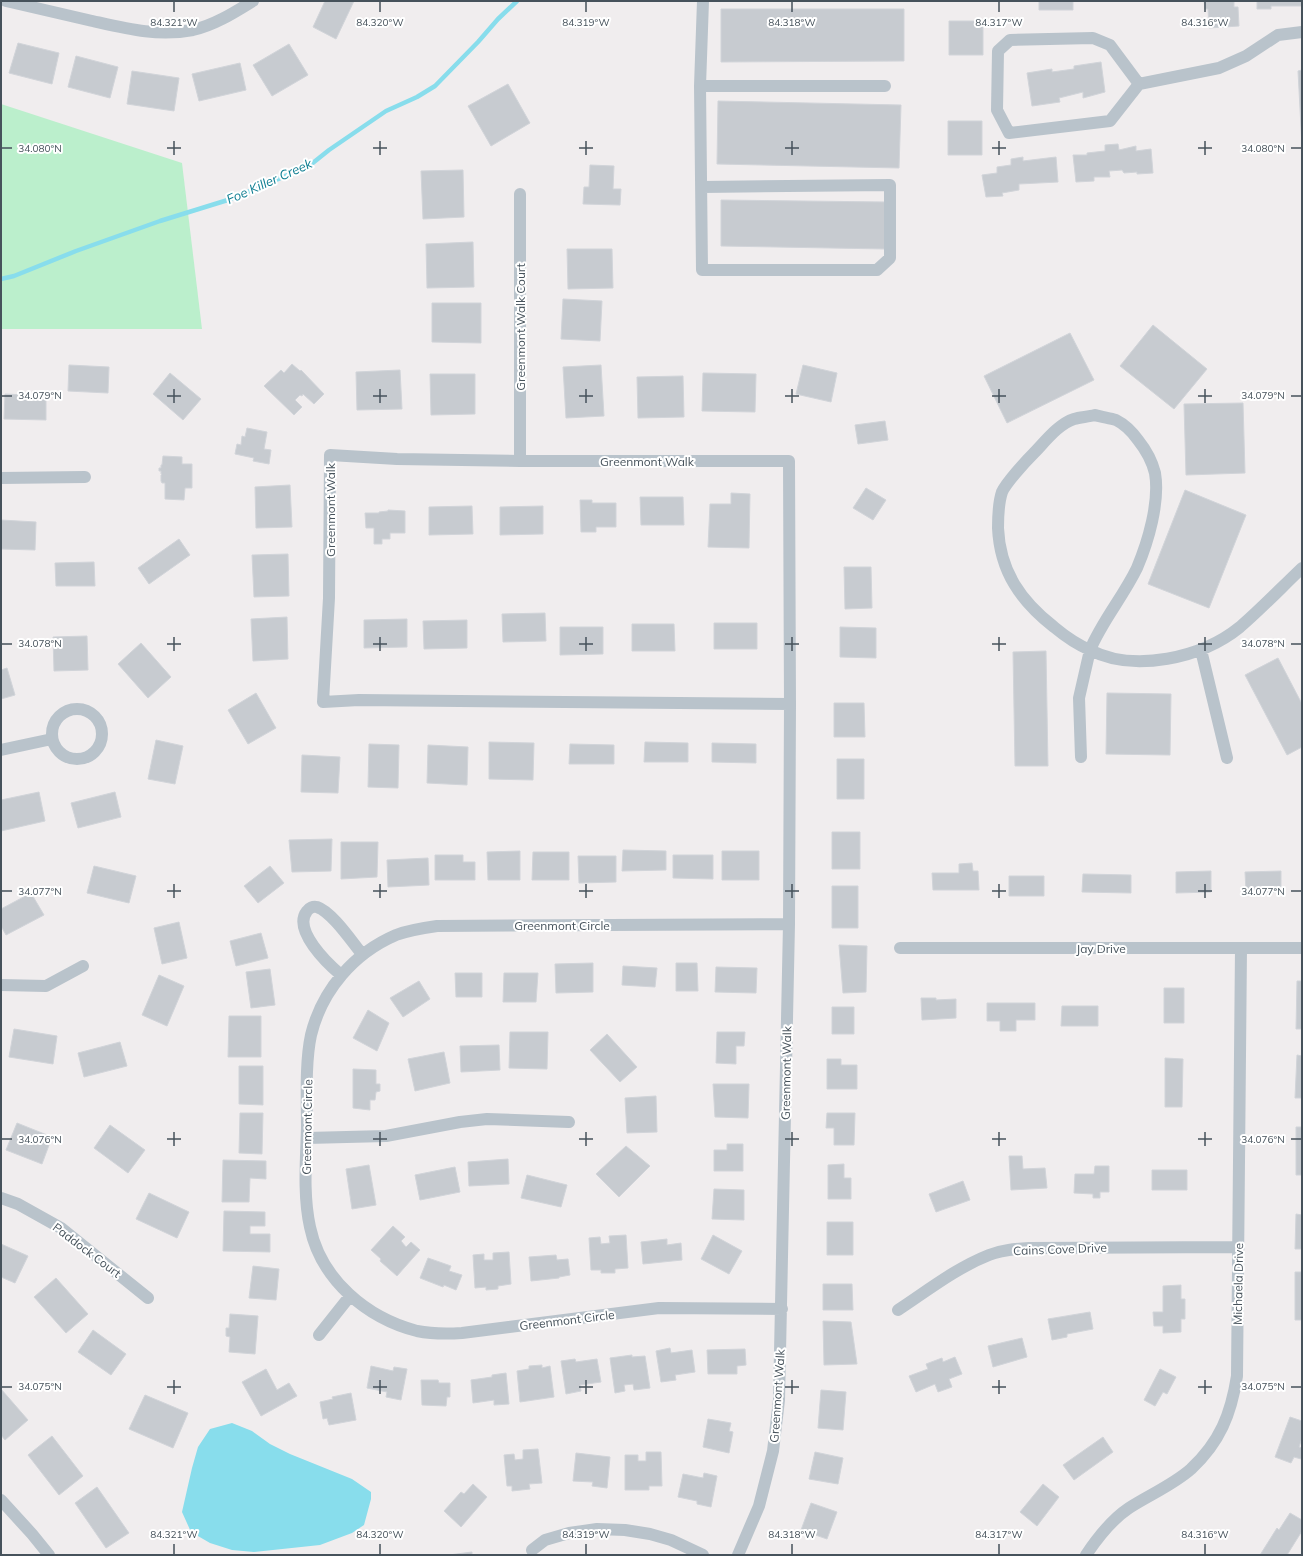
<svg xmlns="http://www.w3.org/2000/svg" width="1303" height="1556" font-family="Mulish,sans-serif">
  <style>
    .green { fill: #bbefcc }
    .water { fill: #88ddec }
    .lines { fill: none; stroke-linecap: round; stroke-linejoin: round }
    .stream { stroke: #88ddec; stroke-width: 4.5 }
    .building { fill: #c7cbd0; stroke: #d1d4d9 }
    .minor { stroke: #b9c3cb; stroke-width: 12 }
    .ticks { fill: none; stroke: #46525b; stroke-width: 1.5 }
    .labels { text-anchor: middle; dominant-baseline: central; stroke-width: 4; stroke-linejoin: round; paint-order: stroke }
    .street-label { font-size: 12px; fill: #46525b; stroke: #fff }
    .water-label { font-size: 13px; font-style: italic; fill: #0d7d91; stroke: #fff }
    .ticks-label { font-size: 10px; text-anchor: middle; fill: #46525b; stroke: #fff; stroke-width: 4; stroke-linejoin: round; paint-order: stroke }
  </style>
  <rect width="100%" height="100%" fill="#f0edee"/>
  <!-- green -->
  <path class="green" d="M1,104L182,163L202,329H1Z"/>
  <!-- water -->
  <path class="water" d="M232,1423L252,1431L270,1444L290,1454L352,1479L371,1492V1499L364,1525L352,1533L320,1545L254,1552L232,1550L210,1543L191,1532L182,1512L192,1468L198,1447L210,1429Z"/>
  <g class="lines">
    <!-- stream -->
    <path class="stream" d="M1,279L14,276L76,251L160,221L231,199L309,166L329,150L386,111L417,97L435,86L478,42L498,19L517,1"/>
  </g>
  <!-- building -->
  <path class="building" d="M325,1H354L336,39L313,27Z
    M1039,1H1073V10H1039Z
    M1204,1H1234V7H1238L1239,26L1209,28L1208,9H1205Z
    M1257,1H1302V6H1271V9H1257Z
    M721,9H904V61L721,62Z
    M949,21H983V55H949Z
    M18,43L59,53L52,84L9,73Z
    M289,44L308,75L272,96L253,65Z
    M76,56L118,67L110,98L68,87Z
    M1101,62L1105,92L1083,98V92L1059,98L1060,102L1032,106L1027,73L1052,69V72L1074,69V66Z
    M240,63L246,90L199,101L192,74Z
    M1302,70V146L1298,71Z
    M132,71L179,78L174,111L127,104Z
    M508,84L530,123L491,146L468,106Z
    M718,101L901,105L899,168L717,164Z
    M948,121H982V155H948Z
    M1118,144L1119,150L1136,146V151L1151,149L1153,173L1137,174V172L1124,173L1122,170L1109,171L1110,177H1094V181L1076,182L1073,155H1087V153L1105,151V145Z
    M1023,157V161L1056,157L1058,182L1019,184V190L1002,193L1003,196L986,197L982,175L997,173V167L1011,165V159Z
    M590,165L614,166L613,189H621L620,205L583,204L584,187H589Z
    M463,170L464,217L423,219L421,171Z
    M721,200L886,202L885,249L721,246Z
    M473,242L474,287L427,288L426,244Z
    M567,249H612L613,288L568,289Z
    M563,299L602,301L600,341L561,339Z
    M432,303H481V343L432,342Z
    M1153,325L1207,369L1174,409L1120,366Z
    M1070,333L1094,380L1007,423L984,376Z
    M292,364L300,371L301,370L324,394L314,404L303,394L302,396L300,395L295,400L302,407L294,415L264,386L281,370L284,373Z
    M69,365L109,367L108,393L68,391Z
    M601,365L604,416L566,418L563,367Z
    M803,365L837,373L831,402L796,394Z
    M400,370L402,409L357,410L356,372Z
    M170,373L201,399L183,420L153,394Z
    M703,373L756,374L755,412L702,411Z
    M430,374H475V414L431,415Z
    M683,376L684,417L638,418L637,377Z
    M5,394L46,396V420L4,419Z
    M1243,403L1245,473L1186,475L1184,404Z
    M885,421L888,440L858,444L855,425Z
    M247,428L267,432L264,449L271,450L269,464L253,461L254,458L235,454L237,444L241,445L242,436L245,437Z
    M163,456L182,457V464H192V488H185L184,500L165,499V483H162L161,481V475L162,474H161V471H159V468H161V465H162Z
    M290,485L292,527L256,528L255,487Z
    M866,488L886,500L873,520L853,508Z
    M1185,490L1246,515L1209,608L1148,584Z
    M731,493L750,494L749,548L708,547L710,504H731Z
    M640,497H683L684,525H641Z
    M580,500H592V503H616V527H596V532H581Z
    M472,506L473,534L429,535V507Z
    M543,506V534L500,535V507Z
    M388,510L405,511V533H390V539H382V544H374V528H366L365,513H379V512L388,511Z
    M1,520L36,522L35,550L1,549Z
    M179,539L190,555L149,584L138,568Z
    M288,554L289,596L254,597L252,555Z
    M94,562L95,586H56L55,563Z
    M844,567H871L872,608L845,609Z
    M545,613L546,641L503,642L502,614Z
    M287,617L288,659L253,661L251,619Z
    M407,619V647L364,648V620Z
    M467,620V648L424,649L423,621Z
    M714,623H757V649H714Z
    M632,624H674L675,651H632Z
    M560,627H603V654L560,655Z
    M840,627L876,628V658L840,657Z
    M87,636L88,670L54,671L53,637Z
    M141,643L171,677L148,698L118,664Z
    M1046,651L1048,766H1015L1013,652Z
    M1278,658L1302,704V747L1287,755L1245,675Z
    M7,668L15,695L1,699V670Z
    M256,693L276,728L248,744L228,710Z
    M1107,693L1171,694L1170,755L1106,754Z
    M834,703H864L865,737H834Z
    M156,740L183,746L175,784L148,779Z
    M489,742L534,743L533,780L489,779Z
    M645,742L688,743V762H644Z
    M712,743L756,744V763L712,762Z
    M369,744L399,745L398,788L368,787Z
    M570,744L614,745V764H569Z
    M428,745L468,747L467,785L427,783Z
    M302,755L340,757L338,793L301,792Z
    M837,759H864V799H837Z
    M39,792L45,821L1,831V800Z
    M115,792L121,817L78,828L71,803Z
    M832,832H860V869H832Z
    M332,839L331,871L292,872L289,840Z
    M341,842H378L377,877L341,879Z
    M623,850L666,851V870L622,871Z
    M520,851V880H488L487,852Z
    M722,851H759V880H722Z
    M533,852H569V880H532Z
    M435,855H463V862H475V880H435Z
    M673,855H713V879L673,878Z
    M578,856H616V882L579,883Z
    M428,858L429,885L388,887L387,860Z
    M972,863L973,871H978L979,890H933L932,873H959V864Z
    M94,866L136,876L129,903L87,893Z
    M270,866L284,883L258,903L244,886Z
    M1211,871V892L1176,893V872Z
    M1281,871V892L1264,893V891H1246L1245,872Z
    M1083,874L1131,875V893L1082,892Z
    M1009,876H1044V896H1009Z
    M832,886H858V928H832Z
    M31,893L44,915L6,935L1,926V909Z
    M179,922L187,958L162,964L154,928Z
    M261,933L268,958L236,966L230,941Z
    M839,945L867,946L866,992L843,993Z
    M593,963V992L556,993L555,964Z
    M676,963H697L698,991H676Z
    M623,966L657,968L655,987L622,985Z
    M716,967L757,968L756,993L715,992Z
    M270,969L275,1005L251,1008L246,972Z
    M455,973H482V997H456Z
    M504,973H538L536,1002H503Z
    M159,975L184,986L167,1026L142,1015Z
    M419,981L430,999L403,1017L390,998Z
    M1297,981H1302V1029H1296Z
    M1164,988H1184V1023H1164Z
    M921,998H936V1000L956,999V1018L922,1020Z
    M987,1003H1035V1020H1016V1031H1000V1021H987Z
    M1062,1006H1098V1026H1061Z
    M832,1007H854V1034H832Z
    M368,1010L389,1023L377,1051L353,1038Z
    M229,1016H261V1057H228Z
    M14,1029L57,1036L53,1064L9,1057Z
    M510,1032H548L547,1069L509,1068Z
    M717,1032H745L744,1046H736V1064L716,1063Z
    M607,1034L637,1067L620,1082L590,1050Z
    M120,1042L127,1066L84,1077L78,1053Z
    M499,1045L500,1070L461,1072L460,1046Z
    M444,1052L450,1083L415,1091L408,1059Z
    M1297,1055L1302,1056V1098H1295Z
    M1165,1058L1183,1059L1182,1107H1165Z
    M827,1059H841V1065H857V1089H827Z
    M239,1066H263V1105L239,1104Z
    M353,1069L376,1070V1084H380V1091L376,1092L375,1100H370V1110L353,1108Z
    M713,1084H749L748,1118L715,1117Z
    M656,1096L657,1132L627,1133L625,1098Z
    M240,1113H263L262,1154L239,1153Z
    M827,1113H855L854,1145H834V1128H826Z
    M17,1123L52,1137L42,1164L6,1150Z
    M110,1125L145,1150L128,1173L94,1148Z
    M1296,1127H1302V1175H1296Z
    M727,1144H743V1171H714V1150H727Z
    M626,1146L650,1166L619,1197L596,1174Z
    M1009,1156H1022L1023,1169L1045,1168L1047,1188L1011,1190Z
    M508,1159L509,1184L469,1186L468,1162Z
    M223,1160L266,1161V1179L250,1178L249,1202H222Z
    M844,1164V1178H851V1199H828V1165Z
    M369,1165L376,1205L352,1209L346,1169Z
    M1095,1166H1109V1192H1100V1198H1093V1194L1074,1193L1075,1174H1094Z
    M455,1167L460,1192L420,1200L415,1175Z
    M1152,1170H1187V1190H1152Z
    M527,1175L567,1185L561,1207L521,1198Z
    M963,1181L970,1200L936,1212L929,1194Z
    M714,1189L744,1190V1220L712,1219Z
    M149,1193L189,1212L177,1238L136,1219Z
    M224,1211L265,1212V1226H250V1234H270V1252L223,1251Z
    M1296,1214L1302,1215V1249H1295Z
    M827,1222H853V1255H827Z
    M393,1226L405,1237L401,1241L406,1247L411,1242L420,1250L397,1276L380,1261L381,1259L371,1250Z
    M626,1235L628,1268L615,1269V1273H601V1270H591L589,1238L600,1237L601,1244L610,1243L609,1236Z
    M713,1235L742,1251L729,1274L701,1259Z
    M667,1239V1245L681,1243L682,1260L643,1264L641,1242Z
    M1,1244L28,1256L15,1283L1,1277Z
    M509,1252L511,1284L498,1286V1289L486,1290V1287L475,1288L473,1255L484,1254V1260H493V1253Z
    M556,1255L557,1260L568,1259L570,1275L559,1277V1278L531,1281L529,1257Z
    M428,1258L451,1266L449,1271L462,1275L456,1290L444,1285L443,1287L420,1278Z
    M253,1266L279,1269L276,1300L249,1298Z
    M1295,1272H1302V1320H1295Z
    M56,1278L88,1314L66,1333L34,1297Z
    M823,1284H852L853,1310H823Z
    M1181,1285V1299H1185V1319H1181V1332L1163,1333V1326H1154L1153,1312H1163V1286Z
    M1090,1312L1093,1329L1067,1334V1337L1052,1340L1048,1319Z
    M230,1314L258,1316L255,1354L229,1352L230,1337L226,1336V1328H229Z
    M823,1321L851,1322L857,1364L824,1365Z
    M93,1330L126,1354L111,1375L78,1352Z
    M1022,1338L1027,1357L993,1367L988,1346Z
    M670,1348L671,1353L692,1350L695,1372L675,1375L676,1380L661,1382L656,1351Z
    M745,1349L746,1365L737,1366V1374H708L707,1350Z
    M632,1355V1357L645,1356L650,1388L634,1390L633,1384L624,1385L625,1391L615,1393L610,1358Z
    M955,1357L962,1374L949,1379L952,1387L938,1392L935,1384L916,1392L909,1376L928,1369L926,1364L942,1358L943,1362Z
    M575,1359L576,1362L597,1359L601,1382L580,1385L581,1391L566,1394L561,1361Z
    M542,1365V1368L550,1366L554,1397L520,1402L517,1371L529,1369V1366Z
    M371,1366L393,1371L394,1367L407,1369L401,1400L386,1397L387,1392L367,1388Z
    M266,1369L277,1390L289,1383L297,1396L261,1416L242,1382Z
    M1160,1369L1176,1377L1167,1394L1163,1392L1155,1406L1144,1400Z
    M506,1373L509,1404L494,1405V1400L473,1403L471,1380L492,1377V1375Z
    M421,1380H438L439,1383H450V1397H447L446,1406L422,1405Z
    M1,1389L28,1420L5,1440L1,1435Z
    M821,1390L846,1392L843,1430L818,1428Z
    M351,1393L356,1420L329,1425L327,1418L323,1419L320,1402L333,1399L332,1397Z
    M145,1395L188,1413L173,1448L129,1429Z
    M1290,1417L1302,1421V1438L1299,1447L1302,1448V1457L1301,1459L1294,1457L1291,1463L1275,1457Z
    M708,1419L731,1423L729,1431L733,1432L729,1453L703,1447Z
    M52,1436L83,1476L59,1495L28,1455Z
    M1103,1437L1113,1452L1074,1480L1063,1465Z
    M538,1449L542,1483L529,1484L530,1489L512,1491V1486H507L504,1455L514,1454L515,1460L523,1459V1450Z
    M646,1452H661L662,1486H649V1490H625V1455H638V1461H646Z
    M815,1452L843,1458L838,1484L809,1479Z
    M576,1453L610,1457L607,1488L592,1486L593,1482L573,1481Z
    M704,1473L717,1476L711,1507L697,1504V1501L678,1497L683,1474L703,1478Z
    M473,1484L487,1497L461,1527L444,1511L461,1492L464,1494Z
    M1043,1484L1059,1497L1037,1526L1020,1512Z
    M97,1487L129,1533L106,1548L75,1503Z
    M811,1503L837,1512L827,1539L801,1530Z
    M1290,1513L1302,1520V1531L1287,1555H1260L1277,1528L1279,1530Z
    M472,1552V1555H449Z"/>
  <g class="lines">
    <!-- minor -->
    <path class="minor" d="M6,1C33,7 61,14 88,20C124,28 156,37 193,30C215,25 235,12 253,1
      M1139,84L1110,45L1093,38L1010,40L998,51L997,110L1009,133L1110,121L1139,84L1219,68L1246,56L1278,35L1302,32
      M700,86H885
      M702,187L890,185V258L877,270H702L700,86L703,1
      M520,194V461
      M1095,415C1101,417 1109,418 1116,420C1124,424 1133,433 1138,440C1146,450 1152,461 1155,473C1160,502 1148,542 1137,568C1123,597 1102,621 1090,650C1076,644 1066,637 1054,627C1021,601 1000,572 998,528C998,518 999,501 1002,492C1006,483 1025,462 1033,454C1044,443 1058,424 1074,419C1080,417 1088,417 1095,415Z
      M1,478L85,477
      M1201,650L1227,758
      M52 734a25 25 0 1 1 50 0a25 25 0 1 1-50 0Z
      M1,750L52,739
      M1081,757L1079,698L1090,650C1134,673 1202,658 1240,627C1261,609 1281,588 1302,568
      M900,948H1302
      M341,975C328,964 292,930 307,911C309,908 313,906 317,907C332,912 352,942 362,954
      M1,985L46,986L83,966
      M307,1138L386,1136L460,1122L487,1119L569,1122
      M1,1198L18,1204L61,1228L148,1298
      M782,1309L659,1308L462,1333C447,1334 432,1334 417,1331C367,1318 321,1280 310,1227C303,1195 306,1161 307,1128C307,1099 305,1063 311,1035C322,990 354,953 396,935C409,930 423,928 437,926L789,924
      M898,1310C927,1291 956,1268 989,1255C1002,1250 1015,1249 1029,1248L1239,1247
      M319,1335L350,1296
      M1,1500L32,1534L49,1555
      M532,1550L545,1540L569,1533L597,1529L625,1530L650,1534L671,1540L703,1555
      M738,1555L759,1506L773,1451L779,1400L789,924L790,704L789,461H520L397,459L330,455L329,598L323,702L359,700L790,704
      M1086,1555C1098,1537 1111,1520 1129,1508C1149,1495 1173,1485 1191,1469C1220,1442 1231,1414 1237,1376L1241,948"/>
  </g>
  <!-- ticks -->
  <path class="ticks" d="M174,2V12M380,2V12M586,2V12M792,2V12M999,2V12M1205,2V12M174,141V155M380,141V155M586,141V155M792,141V155M999,141V155M1205,141V155M2,148H12M167,148H181M373,148H387M579,148H593M785,148H799M992,148H1006M1198,148H1212M1291,148H1301M174,389V403M380,389V403M586,389V403M792,389V403M999,389V403M1205,389V403M2,396H12M167,396H181M373,396H387M579,396H593M785,396H799M992,396H1006M1198,396H1212M1291,396H1301M174,637V651M380,637V651M586,637V651M792,637V651M999,637V651M1205,637V651M2,644H12M167,644H181M373,644H387M579,644H593M785,644H799M992,644H1006M1198,644H1212M1291,644H1301M174,884V898M380,884V898M586,884V898M792,884V898M999,884V898M1205,884V898M2,891H12M167,891H181M373,891H387M579,891H593M785,891H799M992,891H1006M1198,891H1212M1291,891H1301M174,1132V1146M380,1132V1146M586,1132V1146M792,1132V1146M999,1132V1146M1205,1132V1146M2,1139H12M167,1139H181M373,1139H387M579,1139H593M785,1139H799M992,1139H1006M1198,1139H1212M1291,1139H1301M174,1380V1394M380,1380V1394M586,1380V1394M792,1380V1394M999,1380V1394M1205,1380V1394M2,1387H12M167,1387H181M373,1387H387M579,1387H593M785,1387H799M992,1387H1006M1198,1387H1212M1291,1387H1301M174,1544V1554M380,1544V1554M586,1544V1554M792,1544V1554M999,1544V1554M1205,1544V1554"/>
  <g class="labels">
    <!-- street labels -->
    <g class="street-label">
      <text transform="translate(520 327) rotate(-90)">Greenmont Walk Court</text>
      <text x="647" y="461">Greenmont Walk</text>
      <text transform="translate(330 510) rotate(-90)">Greenmont Walk</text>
      <text x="562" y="925">Greenmont Circle</text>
      <text x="1101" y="948">Jay Drive</text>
      <text transform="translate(786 1073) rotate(-89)">Greenmont Walk</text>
      <text transform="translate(307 1127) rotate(-89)">Greenmont Circle</text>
      <text transform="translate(1060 1249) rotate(-2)">Cains Cove Drive</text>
      <text transform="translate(87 1250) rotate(37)">Paddock Court</text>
      <text transform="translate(1238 1284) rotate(-89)">Michaela Drive</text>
      <text transform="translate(567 1320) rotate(-7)">Greenmont Circle</text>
      <text transform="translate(777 1396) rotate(-86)">Greenmont Walk</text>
    </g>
    <!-- water labels -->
    <g class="water-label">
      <text transform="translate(269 181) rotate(-24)">Foe Killer Creek</text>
    </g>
  </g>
  <g class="ticks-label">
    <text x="174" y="26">84.321°W</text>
    <text x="380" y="26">84.320°W</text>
    <text x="586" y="26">84.319°W</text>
    <text x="792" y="26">84.318°W</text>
    <text x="999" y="26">84.317°W</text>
    <text x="1205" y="26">84.316°W</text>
    <text x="40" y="152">34.080°N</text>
    <text x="1263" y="152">34.080°N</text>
    <text x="40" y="399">34.079°N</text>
    <text x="1263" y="399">34.079°N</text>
    <text x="40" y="647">34.078°N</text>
    <text x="1263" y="647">34.078°N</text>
    <text x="40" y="895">34.077°N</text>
    <text x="1263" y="895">34.077°N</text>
    <text x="40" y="1143">34.076°N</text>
    <text x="1263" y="1143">34.076°N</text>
    <text x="40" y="1390">34.075°N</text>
    <text x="1263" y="1390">34.075°N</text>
    <text x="174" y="1538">84.321°W</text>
    <text x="380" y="1538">84.320°W</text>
    <text x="586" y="1538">84.319°W</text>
    <text x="792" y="1538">84.318°W</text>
    <text x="999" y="1538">84.317°W</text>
    <text x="1205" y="1538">84.316°W</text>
  </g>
  <!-- border -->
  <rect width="1303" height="1556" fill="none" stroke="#46525b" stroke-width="4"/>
</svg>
